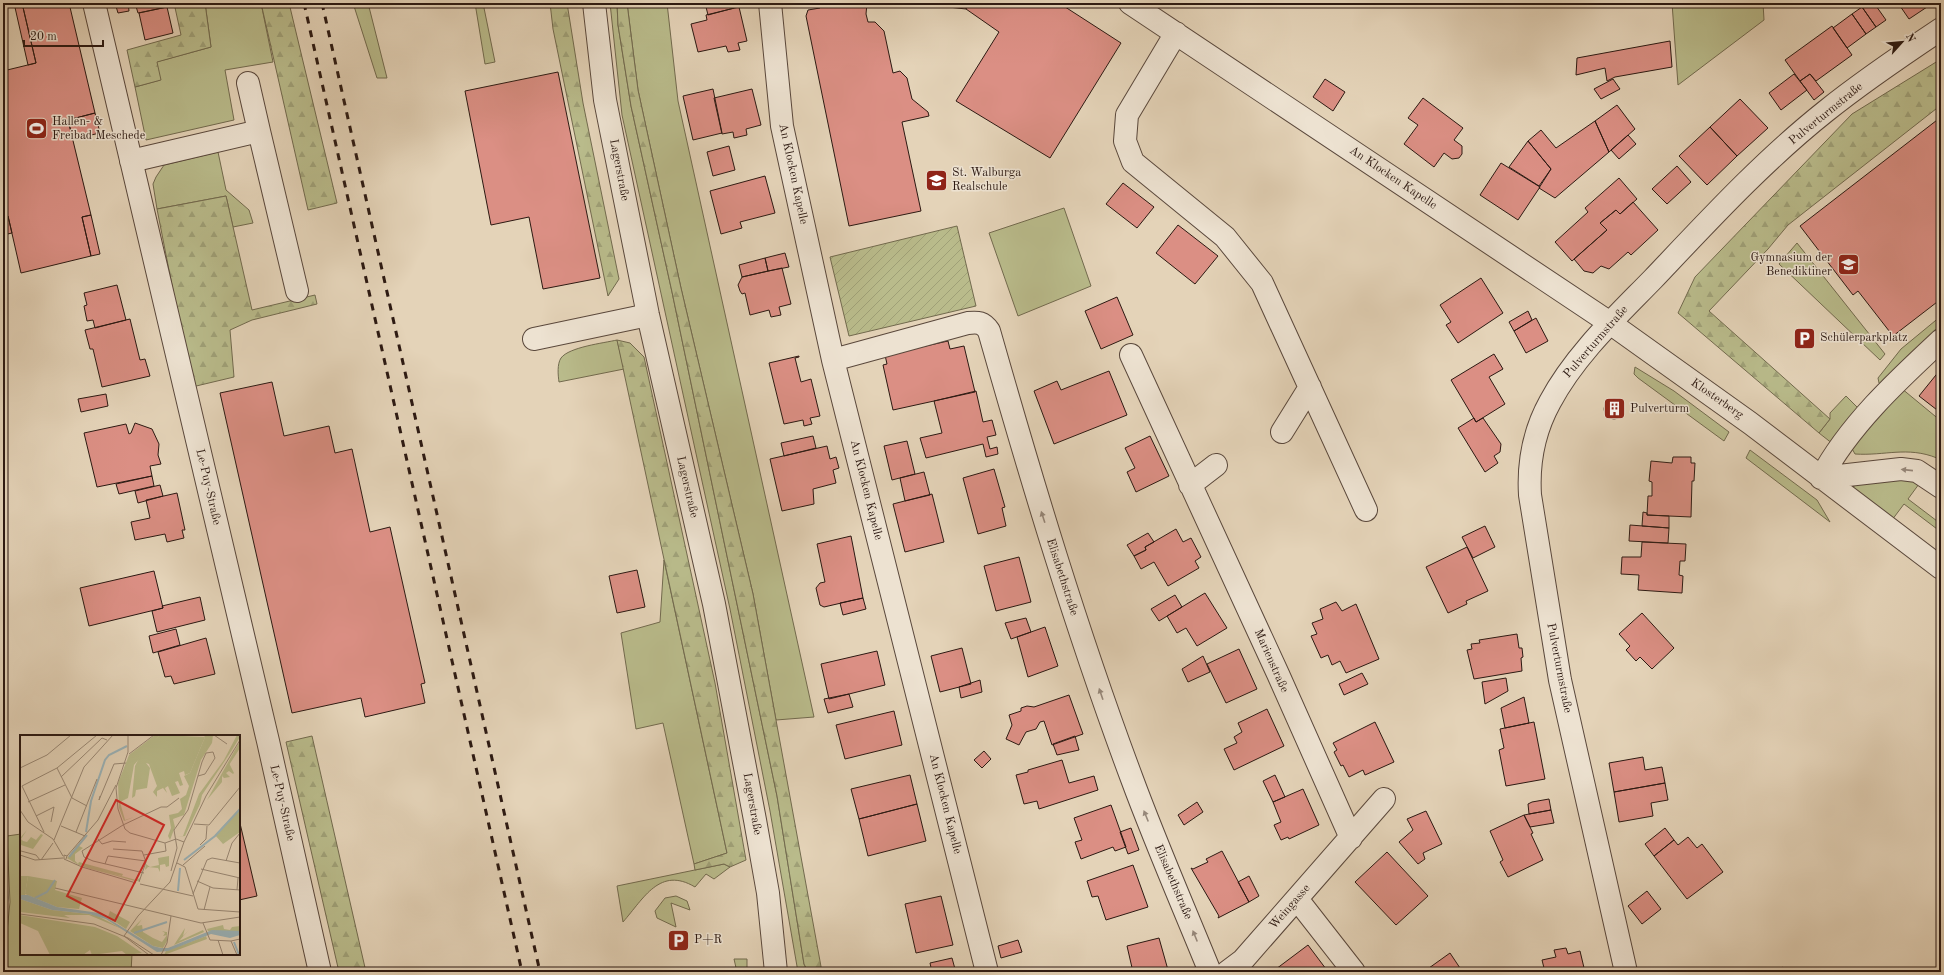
<svg xmlns="http://www.w3.org/2000/svg" width="1944" height="975" font-family="'Old Standard TT',serif">
  <style>
    .grass { fill: #b9bb8b; stroke: #726a4e }
    .forest { fill: url(#forest-firs); stroke: #726a4e }
    .garden { fill: url(#garden-furrows); stroke: #726a4e }
    .water { fill: #9bb4ba; stroke: #6f7677 }
    .building { fill: #db8f84; stroke: #2c1912 }
    .lines { fill: none; stroke-linecap: round; stroke-linejoin: round }
    .minor-casing { stroke: #5a483c; stroke-width: 24 }
    .minor { stroke: #ede2d1; stroke-width: 22 }
    .rail { stroke: #2c1912; stroke-width: 3; stroke-dasharray: 7 7; stroke-linecap: butt }
    .oneway { fill: #96887b }
    .labels { text-anchor: middle; dominant-baseline: central; stroke-width: 3; stroke-linejoin: round; paint-order: stroke }
    .street-label { font-size: 12px; fill: #2c1912; stroke: #ede2d1 }
    .poi-label { font-size: 12px; fill: #2c1912; stroke: #ede2d1; text-anchor: start }
    .inset-river { fill: none; stroke: #9bb4ba; stroke-width: 2 }
    .inset-road { fill: none; stroke: #9a8976; stroke-width: 1 }
    .view { fill: #d62828; fill-opacity: 0.15; stroke: #d62828; stroke-width: 2 }
    .inset-edge { fill: none; stroke: #2c1912; stroke-width: 2 }
  </style>
  <defs>
    <pattern id="forest-firs" width="22" height="20" patternUnits="userSpaceOnUse"><rect width="22" height="20" fill="#b9bb8b"/><path d="M5 1l3.5 6h-7zM16 11l3.5 6h-7z" fill="#9fa077"/></pattern>
    <pattern id="garden-furrows" width="10" height="10" patternUnits="userSpaceOnUse"><rect width="10" height="10" fill="#b9bb8b"/><path d="M-1 1l2-2M0 10L10 0M9 11l2-2" fill="none" stroke="#9fa077"/></pattern>
  </defs>
  <rect width="100%" height="100%" fill="#e4d3b8"/>
  <filter id="stains"><feTurbulence type="fractalNoise" baseFrequency=".005" numOctaves="4"/><feColorMatrix values="0 0 0 0 .2 0 0 0 0 .09 0 0 0 0 .02 0 0 0 .5 -.17"/></filter>
  <radialGradient id="worn" r=".72"><stop offset=".6" stop-color="#630" stop-opacity="0"/><stop offset="1" stop-color="#630" stop-opacity=".3"/></radialGradient>
  <!-- grass -->
  <path class="grass" d="M205,3H261L273,62L225,70L234,120L146,140L135,87L160,80L156,62L211,47Z
    M353,3H368L387,78H377Z
    M475,3H483L495,62L485,64Z
    M610,3H617L618,25L631,106L672,292L777,796L804,964L808,972H798L770,811L730,609L622,115Z
    M627,3H667L678,101L814,717L776,720L753,594L681,288L638,90Z
    M1672,3H1763L1764,20L1678,85Z
    M218,152L226,190L249,210L253,223L233,227L226,196L157,209L153,184L156,177L164,165Z
    M1064,208L1091,286L1018,316L989,233Z
    M1797,243L1885,354L1880,360L1779,264Z
    M1941,316V334L1884,388L1879,383L1878,378L1901,349Z
    M617,340L624,369L559,382C558,375 557,364 561,358C569,347 604,343 617,340Z
    M1635,367L1674,391L1729,432L1724,441L1638,378L1634,374Z
    M1901,388L1941,421V453L1937,458C1907,446 1885,456 1855,454L1850,445Z
    M1846,396L1859,409L1833,444L1819,433L1830,419V413Z
    M1750,450L1817,500L1830,522L1746,458Z
    M1909,478L1919,484L1908,499L1941,524V532L1904,504L1892,520L1851,488L1856,485Z
    M664,560L727,853L694,864L663,723L636,729L621,633L660,622Z
    M21,834V954H132L131,972H3L10,902L7,836Z
    M724,864L730,867L714,879L706,874L695,887C660,866 644,898 623,922L617,886Z
    M676,896L687,901L690,910L671,903L676,927L657,918L655,911L665,898Z
    M734,959H747V972H737Z"/>
  <!-- forest -->
  <path class="forest" d="M174,3H205L211,47L157,62L161,80L135,87L127,50L181,35Z
    M261,3H289L337,203L308,210Z
    M550,3H567L583,103L619,279L608,296L553,29Z
    M617,3H627L638,90L681,288L753,594L822,972H808L804,964L777,796L672,292L631,106L618,25Z
    M1941,59V105L1788,225L1768,249L1709,311L1830,419L1819,433L1678,313L1695,277L1852,114Z
    M226,196L252,310L315,295L317,304L252,320L230,330L234,377L192,387L157,209Z
    M617,340L630,343L644,357L715,683L746,860L730,867L724,864L695,870L694,864L727,853Z
    M312,736L366,972H339L286,742Z"/>
  <!-- garden -->
  <path class="garden" d="M957,226L976,306L849,336L830,257Z"/>
  <!-- water -->
  <path class="water" d="M3,801L8,898L3,942Z"/>
  <!-- building -->
  <path class="building" d="M14,3H22L36,63L28,65Z
    M22,3H69L95,113L68,120L91,215L82,217L91,256L21,273L8,216L3,217V71L36,63Z
    M115,3H128L129,11L118,13Z
    M135,3H166L167,7L138,13Z
    M705,3H733L734,8L708,15Z
    M820,3H867L866,14L868,22H875L884,31L893,73L900,71L907,78L912,99L928,112L929,116L902,122L921,211L849,226L806,16L808,10L820,8Z
    M913,3H967L966,9Z
    M967,3H1059L1121,43L1050,158L956,101L999,32L966,9Z
    M1868,3H1874L1886,20L1876,27L1862,7Z
    M1898,3H1933L1909,19Z
    M167,7L173,33L145,40L139,13Z
    M739,7L747,41L738,43L740,50L728,52L726,46L698,52L691,24L707,20L706,15Z
    M1862,7L1876,27L1866,34L1852,14Z
    M1852,14L1866,34L1847,48L1833,28Z
    M1832,26L1852,55L1816,81L1810,74L1800,81L1785,60Z
    M1670,41L1672,67L1615,77L1607,81L1605,68L1576,75L1577,58Z
    M558,72L600,278L543,289L529,217L491,225L465,91Z
    M1794,74L1807,90L1781,110L1769,93Z
    M1810,74L1824,92L1814,100L1800,81Z
    M1325,79L1345,92L1333,111L1313,97Z
    M1613,79L1620,89L1601,99L1594,89Z
    M713,89L722,133L693,140L683,96Z
    M752,89L761,125L746,129L747,135L734,138L733,132L722,134L714,98Z
    M1423,98L1463,128L1454,140L1462,146V154L1459,158L1452,159L1444,153L1434,167L1404,144L1418,125L1408,118Z
    M1740,99L1768,128L1737,156L1710,127Z
    M1617,105L1635,129L1609,152L1595,121Z
    M95,113L100,133L73,139L68,120Z
    M1941,117V299L1893,336L1858,291L1853,295L1800,226Z
    M1595,121L1609,152L1555,198L1539,188L1551,169L1528,141L1541,130L1556,148Z
    M1710,127L1737,156L1707,185L1679,156Z
    M1628,135L1636,144L1619,159L1611,150Z
    M1528,141L1551,169L1539,186L1509,167Z
    M729,146L735,170L713,176L707,152Z
    M1501,163L1540,187L1518,220L1480,195Z
    M1677,166L1691,182L1667,204L1652,189Z
    M765,176L775,213L740,222L742,228L721,234L710,191Z
    M1619,178L1637,199L1620,214L1616,210L1600,223L1607,230L1572,261L1555,242L1588,212L1585,208Z
    M1123,183L1154,207L1137,228L1106,204Z
    M1633,202L1658,230L1631,255L1628,252L1609,269L1601,266L1593,273L1584,271L1574,259L1607,230L1600,223L1616,210L1620,214Z
    M91,215L100,254L91,256L82,217Z
    M8,216L12,233L3,235V217Z
    M1178,225L1218,256L1195,284L1156,253Z
    M785,253L789,267L768,271L765,258Z
    M765,258L768,271L742,277L739,265Z
    M782,268L791,304L779,307L781,315L771,317L769,310L750,315L745,293L742,294L740,291L738,285L742,277Z
    M1481,278L1503,313L1458,343L1446,325L1451,322L1440,305Z
    M117,285L126,320L95,328L93,320L87,321L84,306L87,305L84,293Z
    M1117,297L1133,335L1101,349L1085,311Z
    M1528,311L1532,320L1514,331L1509,322Z
    M1536,318L1548,341L1526,353L1514,331Z
    M130,319L140,360L145,359L150,376L102,387L93,349H90L85,330Z
    M948,341L950,349L964,346L975,392L893,410L883,365L887,364L885,355Z
    M1494,354L1503,369L1489,377L1505,404L1476,422L1451,380Z
    M799,356V357L795,358L801,382L811,379L820,416L810,418L812,424L804,426L803,420L784,424L769,363Z
    M1940,370L1941,371V413L1919,396Z
    M1109,371L1127,415L1054,444L1034,391L1057,381L1061,390Z
    M272,382L284,436L329,426L335,453L352,449L370,532L390,527L425,683L421,684L425,703L365,717L361,698L292,713L220,393Z
    M976,391L983,422L992,420L996,435L987,437L990,449L997,447L998,454L986,457L983,444L926,458L920,438L942,433L934,401Z
    M106,394L108,406L81,412L78,399Z
    M1604 409a10 10 0 1 1 20 0a10 10 0 1 1-20 0Z
    M1474,418L1476,422L1483,418L1501,444L1500,452L1494,456L1498,463L1485,472L1458,428Z
    M135,423L152,429L159,444L158,455L161,464L150,466L152,476L97,487L84,433L126,424L129,434L131,433Z
    M813,436L816,448L784,456L781,443Z
    M1150,436L1169,476L1136,492L1127,472L1135,468L1125,448Z
    M907,441L915,474L892,480L884,446Z
    M827,446L830,459L836,457L839,468L833,470L836,483L813,489L814,504L782,511L770,459Z
    M1673,457H1691V463H1695L1694,481H1692L1691,517L1647,515L1648,496H1652V482L1649,481L1651,461L1672,463Z
    M994,469L1005,507L1002,508L1006,526L978,534L963,478Z
    M924,472L930,495L905,501L900,478Z
    M152,476L154,486L119,494L116,484Z
    M160,485L163,496L138,503L135,491Z
    M177,493L185,530H182L184,538L167,542L165,534L135,540L131,522L150,518L146,500Z
    M932,494L944,542L905,552L893,504Z
    M1643,512L1647,513V515L1669,516V528L1642,526Z
    M1630,525L1669,528L1668,543L1629,541Z
    M1485,526L1495,547L1473,558L1462,537Z
    M1176,529L1183,542L1191,538L1201,557L1195,561L1199,568L1168,586L1154,562L1141,569L1134,556L1146,550L1145,547Z
    M1148,533L1154,542L1145,547L1146,550L1134,556L1127,545Z
    M851,536L863,598L824,607L820,605L816,588L820,583L825,582L817,544Z
    M1642,542L1686,544L1685,561H1680L1679,575L1683,576L1682,593L1638,590L1639,575L1621,574L1622,557H1641Z
    M1467,547L1488,591L1466,601L1467,604L1448,613L1426,567Z
    M1019,557L1031,602L996,611L984,566Z
    M637,570L645,607L617,613L609,576Z
    M154,571L163,608L89,626L80,588Z
    M1205,593L1227,628L1197,646L1186,628L1177,633L1167,616Z
    M1175,595L1182,607L1159,621L1151,609Z
    M200,597L205,620L157,632L152,611L163,608L162,606Z
    M863,598L866,609L843,615L840,603Z
    M1336,602L1342,611L1356,604L1379,659L1346,673L1340,661L1332,665L1328,655L1321,658L1311,636L1317,634L1312,623L1323,619L1320,609Z
    M1642,613L1674,648L1652,669L1640,657L1636,661L1626,650L1630,646L1619,634Z
    M1026,618L1031,632L1011,639L1005,623Z
    M1045,627L1058,666L1028,677L1017,637Z
    M176,629L180,645L153,653L149,636Z
    M1517,634L1519,648H1522L1523,657L1521,658L1522,671L1474,679L1467,650L1472,649L1471,644L1480,643L1479,640Z
    M206,638L215,674L174,684L171,676L165,677L158,652Z
    M962,648L971,684L940,692L931,656Z
    M1239,649L1257,689L1226,703L1207,664Z
    M877,651L885,685L829,699L821,664Z
    M1203,656L1210,672L1188,682L1182,669Z
    M1362,673L1368,684L1344,695L1339,684Z
    M1506,678L1508,691L1485,704L1482,682Z
    M980,680L982,692L961,698L959,687Z
    M849,694L853,707L828,713L824,699Z
    M1069,695L1083,734L1052,745L1044,721L1040,722L1036,729L1026,732L1019,745L1006,739L1012,725L1009,715L1021,711V708L1027,706L1034,707Z
    M1524,697L1529,723L1505,728L1501,708Z
    M1267,709L1284,746L1234,770L1224,749L1237,743L1234,737L1242,732L1238,723Z
    M894,711L902,745L845,759L836,725Z
    M1375,722L1394,762L1365,775L1363,770L1349,777L1343,765L1341,766L1334,752L1337,750L1333,743Z
    M1534,722L1545,779L1506,786L1499,750L1504,748L1500,729Z
    M1075,736L1079,750L1057,755L1053,744Z
    M984,751L991,759L982,768L974,760Z
    M1643,757L1645,770L1662,767L1665,783L1614,792L1609,763Z
    M1062,760L1069,783L1094,776L1098,790L1039,809L1037,801L1024,804L1016,775L1028,772V770Z
    M910,775L917,804L859,819L851,789Z
    M1275,775L1285,797L1273,802L1263,781Z
    M1665,783L1668,800L1651,803L1653,816L1619,822L1614,792Z
    M1303,789L1319,825L1289,839L1288,837L1281,840L1274,825L1281,822L1273,802Z
    M1549,799L1551,810L1529,814L1528,804L1532,802Z
    M1197,802L1203,812L1184,825L1178,815Z
    M917,804L926,841L868,856L859,819Z
    M1111,805L1126,847L1115,851L1113,847L1081,859L1075,842L1082,840L1074,818Z
    M1551,810L1554,823L1530,827L1524,815Z
    M1426,811L1442,844L1423,853L1425,859L1418,864L1399,842L1413,830L1407,819Z
    M1524,815L1533,833L1531,834L1543,860L1508,877L1500,862L1503,860L1490,831Z
    M239,819L257,896L239,900Z
    M1131,828L1139,850L1128,854L1120,832Z
    M1665,828L1674,840L1654,856L1645,844Z
    M1688,837L1697,848L1702,844L1723,872L1687,899L1654,856L1674,840L1678,845Z
    M1222,851L1249,902L1218,918L1219,916L1191,868L1193,869L1208,862L1206,859Z
    M1387,852L1428,896L1396,925L1355,882Z
    M1133,865L1148,907L1106,920L1098,896L1092,897L1087,881Z
    M1249,876L1259,896L1249,902L1238,882Z
    M1647,891L1661,909L1642,924L1628,906Z
    M941,896L953,945L916,953L905,904Z
    M1159,938L1168,970L1133,972L1127,946Z
    M1018,940L1022,952L1001,958L998,946Z
    M1308,945L1326,969V972H1278L1276,969Z
    M1566,948L1568,954L1580,951L1585,972H1545L1542,960L1556,957L1554,950Z
    M1450,953L1460,968L1454,972H1432L1429,968Z
    M952,958L955,969L932,972L930,963Z
    M1782,967L1787,971L1786,972H1778Z"/>
  <g class="lines">
    <defs>
      <path id="minor" d="M94,3L268,741L320,972
        M594,3L605,100L648,315L714,604L755,820L768,893L776,972
        M770,3L782,126L833,360L987,972
        M1130,3L1610,323L1750,423L1941,568
        M1176,33L1127,115L1125,141L1133,162L1225,237L1262,283L1366,510
        M248,83L259,131
        M131,161L259,131L297,291
        M534,339L648,315
        M1131,355L1278,674L1351,838
        M833,360L968,323C978,322 983,322 989,331C1032,482 1077,632 1132,779C1156,844 1184,908 1210,972
        M1282,432L1310,387
        M1821,478C1849,425 1898,380 1941,340
        M1821,478L1901,469L1917,471L1941,487
        M1190,485L1216,465
        M1297,899L1354,972
        M1227,972L1243,960L1384,799
        M1626,972L1560,680L1530,495C1528,462 1534,431 1550,402C1575,355 1616,317 1653,279C1708,221 1763,161 1826,111C1862,82 1902,55 1941,29"/>
    </defs>
    <!-- minor casing -->
    <use href="#minor" class="minor-casing"/>
    <!-- minor -->
    <use href="#minor" class="minor"/>
    <!-- rail -->
    <path class="rail" d="M304,3L522,972
      M322,3L540,972"/>
  </g>
  <!-- one-way arrows -->
  <defs><path id="oneway-solid" d="M-6-.8H1V-3.2L6.5 0L1 3.2V.8H-6Z"/></defs>
  <g class="oneway">
    <use href="#oneway-solid" transform="translate(1907 470) rotate(-174)"/>
    <use href="#oneway-solid" transform="translate(1043 517) rotate(-108)"/>
    <use href="#oneway-solid" transform="translate(1101 694) rotate(-109)"/>
    <use href="#oneway-solid" transform="translate(1146 816) rotate(-112)"/>
    <use href="#oneway-solid" transform="translate(1195 936) rotate(-112)"/>
  </g>
  <!-- icons -->
  <defs>
    <symbol id="stadium-square" viewBox="-11 -11 22 22"><rect x="-9" y="-9" width="18" height="18" rx="4" fill="#8f2418" stroke="#ede2d1"/><path d="M0-5a6.5 5 0 1 0 0 10a6.5 5 0 1 0 0-10ZM-3.5-1.8h7v3.6h-7Z" fill="#fff"/></symbol>
    <symbol id="school-square" viewBox="-11 -11 22 22"><rect x="-9" y="-9" width="18" height="18" rx="4" fill="#8f2418" stroke="#ede2d1"/><path d="M0-5L7-2L0 1L-7-2ZM-4 1L0 2.5L4 1V4Q0 6-4 4Z" fill="#fff"/></symbol>
    <symbol id="parking-square" viewBox="-11 -11 22 22"><rect x="-9" y="-9" width="18" height="18" rx="4" fill="#8f2418" stroke="#ede2d1"/><path d="M-3.5-5.5H1a3.5 3.5 0 0 1 0 7H-1V5.5H-3.5ZM-1-3.4V-.6H.8a1.4 1.4 0 0 0 0-2.8Z" fill="#fff"/></symbol>
    <symbol id="building-square" viewBox="-11 -11 22 22"><rect x="-9" y="-9" width="18" height="18" rx="4" fill="#8f2418" stroke="#ede2d1"/><path d="M-4-6H4V6H1V3H-1V6H-4ZM-2.5-4.3h1.7v1.8h-1.7ZM.8-4.3h1.7v1.8H.8ZM-2.5-1h1.7V.8h-1.7ZM.8-1h1.7V.8H.8Z" fill="#fff"/></symbol>
  </defs>
  <g fill-rule="evenodd">
    <use href="#stadium-square" x="24" y="116" width="25" height="25"/>
    <use href="#school-square" x="924" y="168" width="25" height="25"/>
    <use href="#school-square" x="1836" y="252" width="25" height="25"/>
    <use href="#parking-square" x="1792" y="326" width="25" height="25"/>
    <use href="#building-square" x="1602" y="396" width="25" height="25"/>
    <use href="#parking-square" x="666" y="928" width="25" height="25"/>
  </g>
  <g class="labels">
    <!-- street labels -->
    <g class="street-label">
      <text transform="translate(1826 114) rotate(-39)">Pulverturmstraße</text>
      <text transform="translate(619 170) rotate(79)">Lagerstraße</text>
      <text transform="translate(793 174) rotate(78)">An Klocken Kapelle</text>
      <text transform="translate(1393 178) rotate(34)">An Klocken Kapelle</text>
      <text transform="translate(1596 342) rotate(-49)">Pulverturmstraße</text>
      <text transform="translate(1717 399) rotate(35)">Klosterberg</text>
      <text transform="translate(208 487) rotate(77)">Le-Puy-Straße</text>
      <text transform="translate(687 487) rotate(77)">Lagerstraße</text>
      <text transform="translate(866 490) rotate(76)">An Klocken Kapelle</text>
      <text transform="translate(1062 577) rotate(72)">Elisabethstraße</text>
      <text transform="translate(1271 661) rotate(66)">Marienstraße</text>
      <text transform="translate(1559 668) rotate(79)">Pulverturmstraße</text>
      <text transform="translate(282 803) rotate(77)">Le-Puy-Straße</text>
      <text transform="translate(752 804) rotate(80)">Lagerstraße</text>
      <text transform="translate(945 804) rotate(76)">An Klocken Kapelle</text>
      <text transform="translate(1173 882) rotate(67)">Elisabethstraße</text>
      <text transform="translate(1290 907) rotate(-49)">Weingasse</text>
    </g>
    <!-- poi labels -->
    <g class="poi-label">
      <text x="52" y="122">Hallen- &amp;<tspan x="52" dy="14">Freibad Meschede</tspan></text>
      <text x="952" y="173">St. Walburga<tspan x="952" dy="14">Realschule</tspan></text>
      <text x="1832" y="258" text-anchor="end">Gymnasium der<tspan x="1832" dy="14">Benediktiner</tspan></text>
      <text x="1820" y="338">Schülerparkplatz</text>
      <text x="1630" y="409">Pulverturm</text>
      <text x="694" y="940">P+R</text>
    </g>
  </g>
  <!-- overview -->
  <g transform="translate(20 735)">
    <rect width="220" height="220" fill="#e4d3b8"/>
    <path d="M140,0L185,2L170,38L165,40L164,36L159,38L163,50L160,51L158,46L155,47L160,58L152,61L148,51L145,53L147,58L143,53L137,56V62L133,57L137,51L130,32L129,29L126,28L130,33L127,53L116,55L115,61L112,63L115,31L121,19ZM209,28L214,38L213,39L209,36L206,38L210,42L204,43L202,41ZM7,95L1,104L3,106L7,107L11,102L16,105L21,99L23,100L13,114L1,110L0,103ZM49,121L58,129L59,127L103,139L102,141L80,136L119,147L68,133L59,130L47,123ZM149,121V131L146,132L145,129L140,130V137L138,133L128,132L125,135L126,129L130,132L139,130L138,123ZM0,141H8L5,160H0ZM0,164L32,175L69,179L78,181L102,194L69,180H44L50,183L0,177ZM90,176L110,187L106,194L88,182ZM122,184L117,191L122,190L123,197L133,203L142,207L147,200L143,201L145,198L142,196L146,197H147V206L143,213L133,211L110,196ZM203,190L204,194L210,195L212,192L220,191V196H188L187,194ZM165,193L163,201L169,195L159,206L183,195L184,197L154,210ZM186,201L187,204L144,220L146,216Z" fill="#b9bb8b"/>
    <path d="M135,0H140L114,30L108,63L100,67L105,85L114,82L104,86L99,73L98,48L109,20ZM183,0H193L192,8L181,25L164,80L153,84L155,92L150,105L148,101L151,93L149,80L158,78L162,74L160,64L166,60L169,51L164,41L170,38L185,2ZM217,0L220,2L212,15L182,60L180,69L165,101L157,102L163,101L179,59L204,25ZM220,6V13L202,41V47L187,65ZM220,73V97L203,109L195,100ZM57,110L63,113L55,119V126L58,129L116,145L120,143L119,146H115L68,133L58,129L52,126L49,121ZM0,180L75,192L97,201L122,218L107,220L102,216L72,220L70,215L63,220H30L18,196L0,188Z" fill="#b9bb8b"/>
    <path d="M8,141L37,146L35,155L62,163L59,174L37,172L5,159Z" fill="#b9bb8b"/>
    <path d="M0,160H8L37,172L79,178L133,211L141,213H148L192,195L220,196V200L210,203L191,199L148,216L137,217L86,184L69,179L32,175L0,164Z" fill="#9bb4ba"/>
    <path class="inset-river" d="M66,97L71,66L85,25L89,20L107,11M49,122L67,100M164,125L195,101L220,74M158,156L160,133M15,163L27,157L35,145M114,198L147,187M214,207L219,220"/>
    <path class="inset-road" d="M108,0V17L96,53L98,74L105,94L110,98L145,108L156,104L164,107M194,0L207,9M109,19L134,0M0,33L27,20L51,0M37,33L52,63L67,71M41,42L82,3L87,5M80,61L79,65L94,29L106,28M8,67L45,50M0,75L8,87L33,104L43,121M16,81L34,72L31,87M174,89L189,90L220,52M41,91L65,101M24,97L2,51L37,33L77,0M56,97L77,44M78,104L82,109L92,106L106,107M34,105L64,32L93,0M180,110L186,104L187,91M93,114L122,116L126,127L119,147M1,116L16,120L20,125M0,120L15,125L43,123M124,120L146,116L145,108M47,121L78,85L96,50M46,124L47,121L44,120V124L62,132L116,148M21,125L33,108M206,126L212,108L220,98M157,128L165,132L178,174L220,177M85,129L88,121L126,126M163,130L185,111M181,134L220,143M151,136L157,113L154,95L168,75L182,27L186,18L193,17L195,23L185,39L178,41M124,138L73,126L64,122L62,116L103,90L141,72H147L159,63M177,146L193,153L220,155M120,149L173,161M35,153L181,188L220,182M217,155L218,143M173,159L187,125L192,123L220,128M184,175L190,152M0,179L74,189L108,203L134,220M183,188L190,205L211,206L220,204M104,201L118,181L150,147L164,107L186,61L220,5M104,201L129,220M198,205L203,220M211,206L217,220M141,220L147,208L151,181"/>
    <path class="view" d="M96,65L144,90L95,186L47,161Z"/>
    <rect width="220" height="220" class="inset-edge"/>
  </g>
  <!-- margin -->
  <rect width="1944" height="975" fill="none" stroke="#e4d3b8" stroke-width="16"/>
  <rect x="4" y="4" width="1936" height="967" fill="none" stroke="#2c1912" stroke-width="2"/>
  <rect x="8" y="8" width="1928" height="959" fill="none" stroke="#2c1912"/>
  <!-- north arrow -->
  <g transform="translate(1902 42) rotate(63)" stroke="#ede2d1" stroke-width="3" paint-order="stroke">
  <path d="M0-3L7 15L0 10L-7 15Z" fill="#2c1912"/>
  <text y="-6" font-size="11" font-weight="bold" text-anchor="middle" fill="#2c1912">N</text>
  </g>
  <!-- scale -->
  <path d="M24 40v6h79v-6" fill="none" stroke="#2c1912" stroke-width="2"/>
  <text x="30" y="40" font-size="12" fill="#2c1912" stroke="#ede2d1" stroke-width="3" paint-order="stroke">20 m</text>
  <rect width="100%" height="100%" filter="url(#stains)"/>
  <rect width="100%" height="100%" fill="url(#worn)"/>
</svg>
